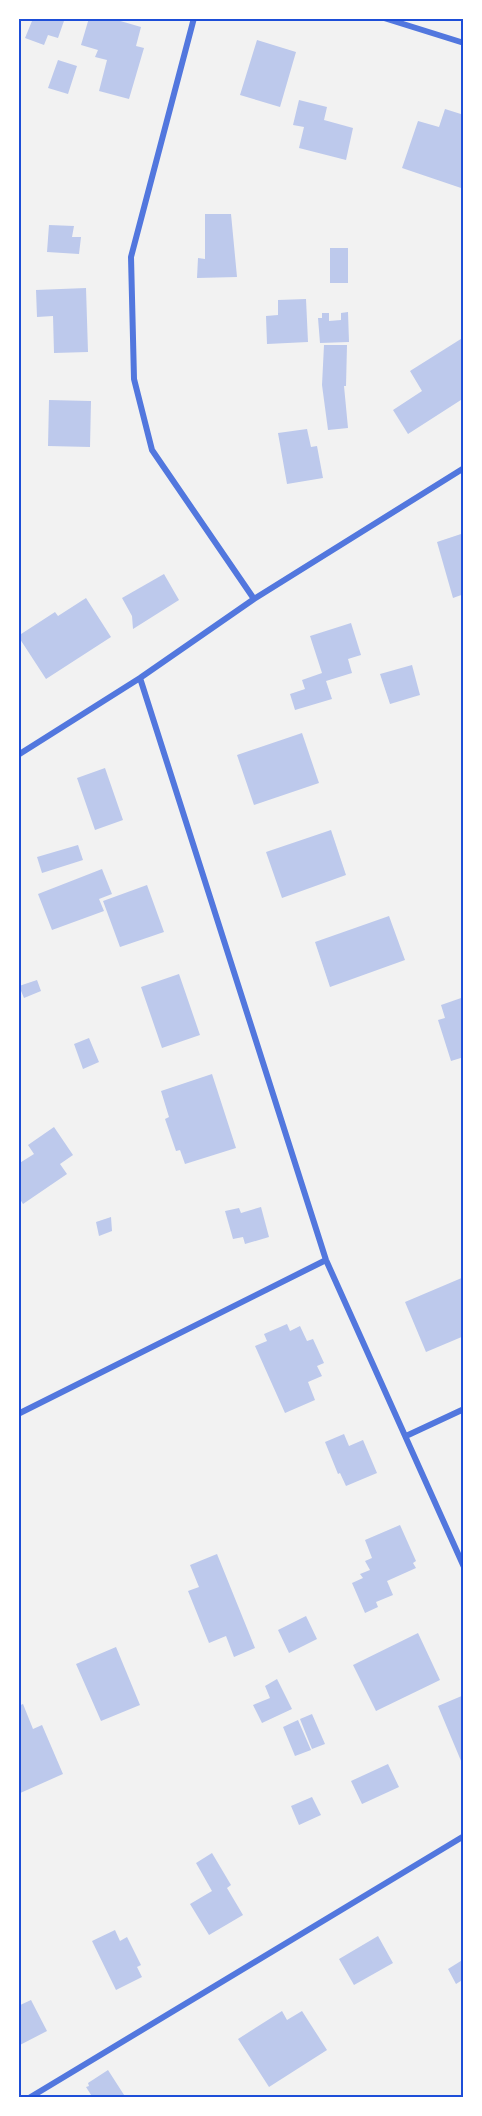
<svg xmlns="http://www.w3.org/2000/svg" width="482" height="2116" font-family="'Nunito Sans',sans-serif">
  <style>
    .building { fill: #bdc9ec }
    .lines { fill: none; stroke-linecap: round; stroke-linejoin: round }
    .minor { stroke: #5277de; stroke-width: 6 }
    .neatline { fill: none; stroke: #1d4ed8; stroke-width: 2 }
  </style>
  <rect width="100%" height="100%" fill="#f2f2f2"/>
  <!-- building -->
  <path class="building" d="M23,18H65L58,38L48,35L44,45L25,38L32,21Z
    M89,18H110L141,27L136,46L144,48L129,99L99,91L107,60L95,57L98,50L81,45Z
    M257,40L296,52L280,107L240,95Z
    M58,60L77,66L68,94L48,88Z
    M299,100L327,107L324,120L353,128L346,160L299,148L304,127L293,125Z
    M445,109L464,115V189L402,168L418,121L439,127Z
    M205,214H231L237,277L197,278L198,258L205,259Z
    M49,225L74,226L72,237H81L79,254L47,252Z
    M330,248H348V283H330Z
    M86,288L88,352L54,353L53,316L37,317L36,290Z
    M306,299L308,342L267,344L266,316L278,315V300Z
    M348,312L349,342L320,343L318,318H322V313H329V321L341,320V313Z
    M464,337V398L408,434L393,410L422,391L410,371Z
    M324,345H347L346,386H344L348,428L328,430L322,385Z
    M49,400L91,401L90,447L48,446Z
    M307,429L311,447L317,446L323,478L287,484L278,433Z
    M464,533V594L453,598L437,542Z
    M164,574L179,600L133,629L132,616L122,598Z
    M86,598L111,637L46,679L18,636L55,612L58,616Z
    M351,623L361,655L348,659L352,673L326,681L332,699L295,710L290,694L305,689L302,680L322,673L310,636Z
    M412,665L420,695L390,704L380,674Z
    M302,733L319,783L254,805L237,755Z
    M105,768L123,820L95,830L77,778Z
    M331,830L346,875L282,898L266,852Z
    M78,845L83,860L42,873L37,857Z
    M102,869L112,894L99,899L104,911L52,930L38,894Z
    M147,885L164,932L120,947L103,901Z
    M389,916L405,960L330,987L315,942Z
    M179,974L200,1035L162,1048L141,987Z
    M37,980L41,991L24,998L19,986Z
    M464,997V1057L451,1061L438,1020L445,1018L441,1005Z
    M89,1038L99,1062L83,1069L74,1044Z
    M212,1074L236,1148L185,1164L180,1150L176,1151L165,1119L169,1117L161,1091Z
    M54,1127L73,1155L60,1164L67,1174L23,1204L18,1196V1164L34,1154L28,1145Z
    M261,1207L269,1237L245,1244L243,1237L233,1239L225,1211L239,1208L241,1213Z
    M111,1217L112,1231L99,1236L96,1222Z
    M464,1277V1336L426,1352L405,1302Z
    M287,1324L290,1331L300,1326L307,1341L313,1339L324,1363L317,1366L322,1376L308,1382L315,1400L285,1413L255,1346L267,1341L264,1334Z
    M344,1434L349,1446L363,1440L377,1473L346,1486L340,1473L338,1474L325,1442Z
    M400,1525L416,1561L413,1563L416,1568L387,1581L393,1595L376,1602L378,1607L365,1613L352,1583L363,1578L360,1574L370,1570L365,1561L372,1558L365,1540Z
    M217,1554L255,1648L234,1657L226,1636L209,1643L188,1591L199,1587L190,1565Z
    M306,1616L317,1639L289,1653L278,1630Z
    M418,1633L440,1680L376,1711L353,1665Z
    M116,1647L140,1705L101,1721L76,1664Z
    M277,1679L292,1709L262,1723L253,1705L270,1698L265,1686Z
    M464,1695V1768L438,1706Z
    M23,1704L33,1729L42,1725L63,1774L18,1794V1706Z
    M312,1714L325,1744L312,1749L300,1719Z
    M298,1720L311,1750L295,1756L283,1727Z
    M388,1764L399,1787L362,1804L351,1781Z
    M312,1797L321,1815L299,1825L291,1806Z
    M212,1853L231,1885L227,1888L243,1915L209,1935L190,1904L212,1891L196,1863Z
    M115,1930L120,1941L127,1937L141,1965L137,1967L142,1977L116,1990L92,1941Z
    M378,1936L393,1963L354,1985L339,1959Z
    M464,1959V1979L456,1984L448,1969Z
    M31,2000L47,2031L18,2046V2006Z
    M282,2011L287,2020L302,2011L327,2050L269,2087L238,2039Z
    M108,2070L126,2098H93L86,2087L89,2086L88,2083Z"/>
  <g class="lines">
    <!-- minor -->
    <path class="minor" d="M194,18L131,257L134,379L152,450L254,599
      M384,18L464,43
      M140,678L326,1260L464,1567
      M18,755L140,678L254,599L464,468
      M18,1414L326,1260
      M406,1436L464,1409
      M29,2098L464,1836"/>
  </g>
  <!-- border -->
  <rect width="482" height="2116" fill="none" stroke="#ffffff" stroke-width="39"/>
  <rect x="20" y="20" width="442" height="2076" class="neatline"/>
</svg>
